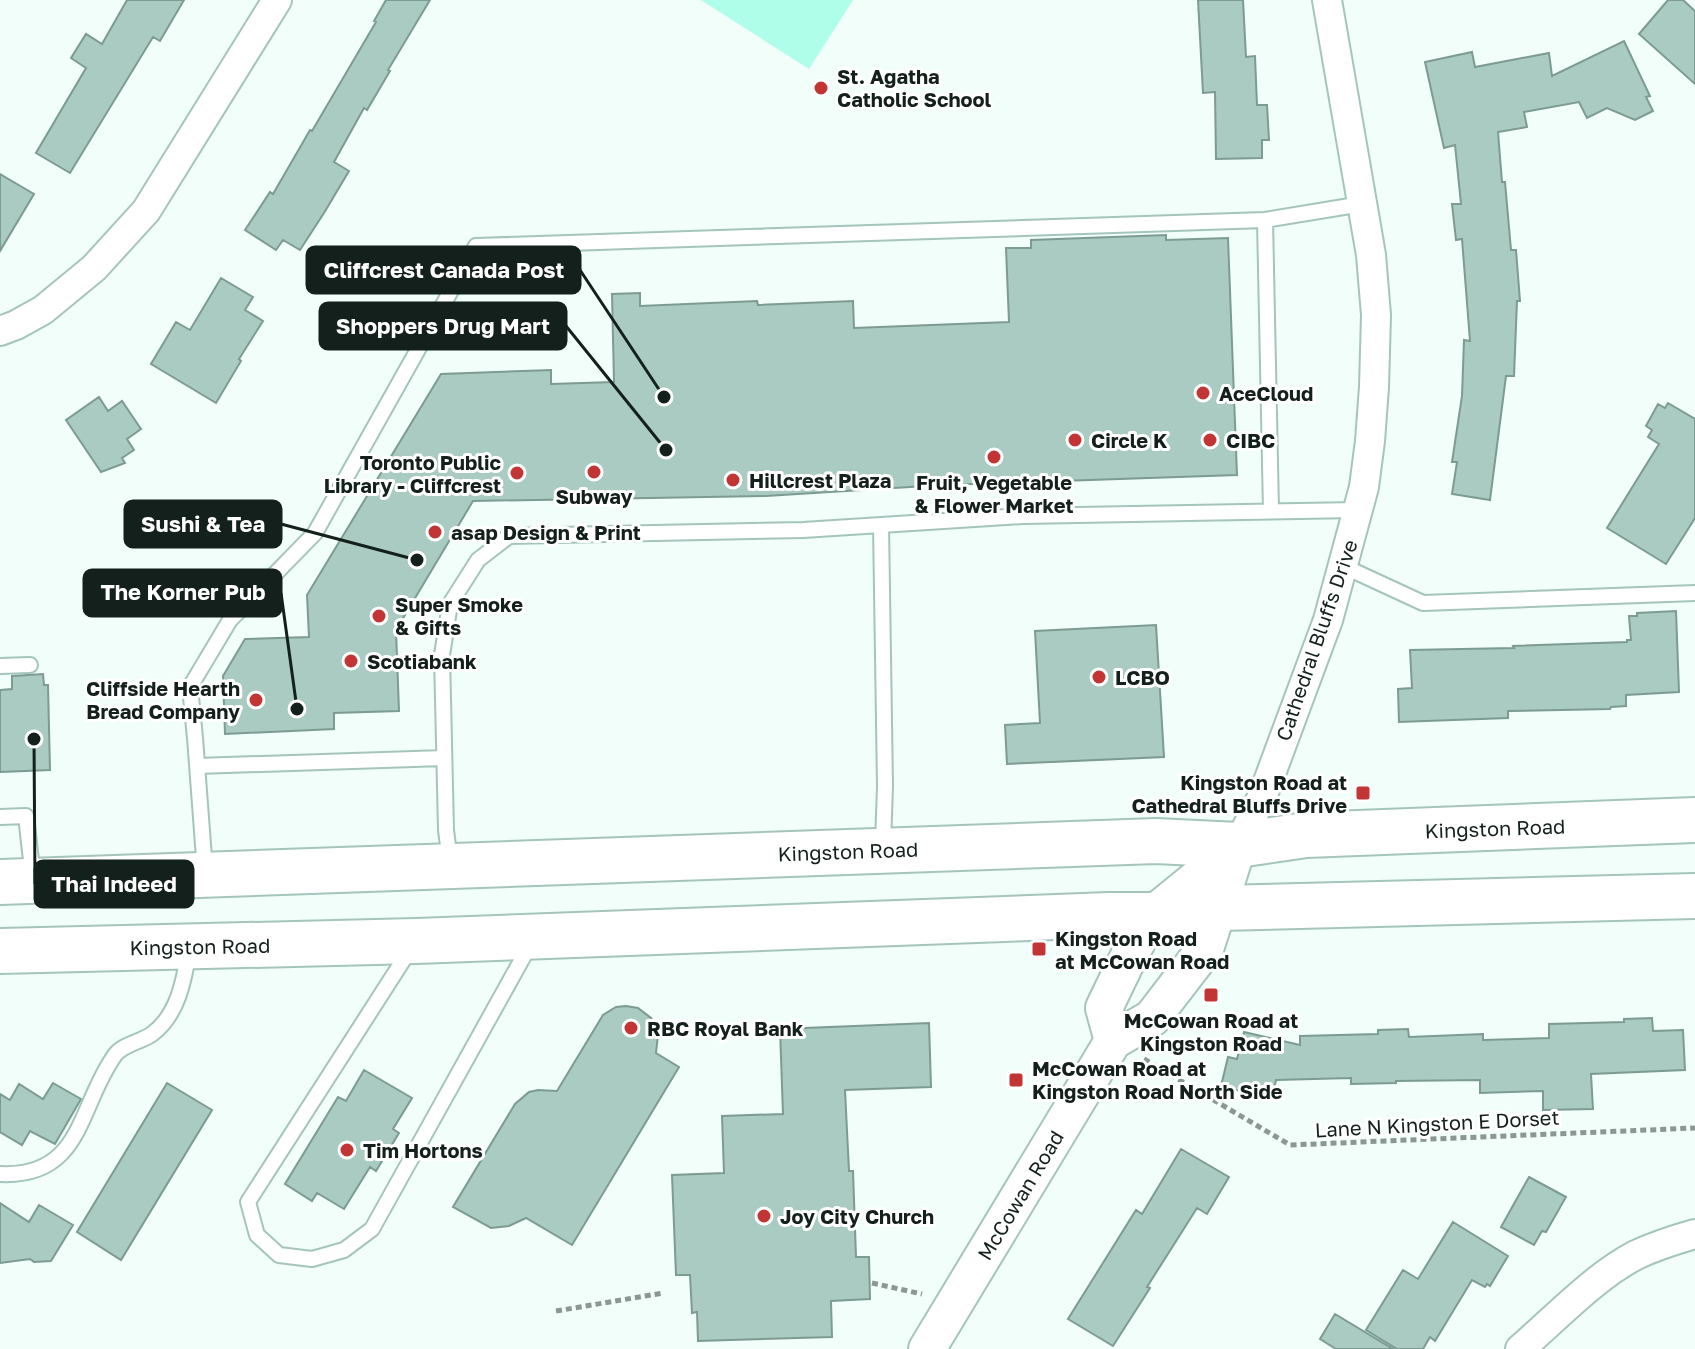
<svg xmlns="http://www.w3.org/2000/svg" width="1695" height="1349" font-family="'Golos Text',sans-serif">
  <style>
    .green { fill: #affee9 }
    .building { fill: #aacbc1; stroke: #7c9b92; stroke-width: 2 }
    .lines { fill: none; stroke-linecap: round; stroke-linejoin: round }
    .service-casing { stroke: #a5c5bc; stroke-width: 18 }
    .minor-casing { stroke: #a5c5bc; stroke-width: 32 }
    .tertiary-casing { stroke: #a5c5bc; stroke-width: 40 }
    .primary-casing { stroke: #a5c5bc; stroke-width: 48 }
    .path { stroke: #8a9793; stroke-width: 5; stroke-dasharray: 6 4; stroke-linecap: butt }
    .service { stroke: #fff; stroke-width: 14 }
    .minor { stroke: #fff; stroke-width: 28 }
    .tertiary { stroke: #fff; stroke-width: 36 }
    .primary { stroke: #fff; stroke-width: 44 }
    .poi-dot { fill: #c33434; stroke: #fff; stroke-width: 3 }
    .labels { text-anchor: middle; dominant-baseline: central; stroke-width: 6; stroke-linejoin: round; paint-order: stroke }
    .poi-label { font-size: 20px; font-weight: bold; fill: #13201c; stroke: #fff; text-anchor: start }
    .street-label { font-size: 20px; fill: #13201c; stroke: #fff }
    .leader { fill: none; stroke: #13201c; stroke-width: 3 }
    .callout-dot { fill: #13201c; stroke: #fff; stroke-width: 3 }
    .callout { fill: #13201c; stroke: #13201c; stroke-width: 3 }
    .callout-label { font-size: 22px; text-anchor: middle; font-weight: bold; fill: #fff }
  </style>
  <rect width="100%" height="100%" fill="#f1fefa"/>
  <!-- green -->
  <path class="green" d="M701,0H853L809,69Z"/>
  <!-- building -->
  <path class="building" d="M127,0H184L160,41L153,37L70,173L36,153L86,68L71,58L86,34L102,44Z
    M386,0H430L388,70L390,71L367,110L364,108L334,162L349,171L324,213L300,250L283,240L276,250L245,230L270,192L273,194L310,130L312,131L376,22L374,21Z
    M1198,0H1243L1246,57L1255,56L1257,105H1267L1269,140H1262V158L1216,159L1215,92L1203,93Z
    M1668,0H1683L1695,11V84L1639,34Z
    M1624,41L1650,96L1646,97L1653,111L1635,120L1607,108L1587,118L1579,102L1524,112L1527,127L1498,132L1502,182H1505L1511,250H1516L1520,301H1517L1514,376H1506L1490,500L1452,494L1457,462H1452L1462,396L1464,340L1470,341L1462,239L1456,240L1452,204H1461L1455,145L1444,148L1425,62L1472,52L1475,67L1549,53L1552,76Z
    M0,174L34,194L0,251Z
    M1166,235V240L1228,238L1237,475L942,485L766,496L473,501L396,630L399,711L334,713V729L225,734L223,676L245,639L309,637L307,595L441,374L551,370V384L614,382L612,294L640,293V306L757,301L758,305L853,301L854,328L1009,322L1006,248H1031V240Z
    M221,278L253,297L245,310L263,321L239,359L241,361L216,403L151,364L176,322L190,330Z
    M99,397L108,411L122,401L141,429L127,439L134,450L122,458L125,463L101,472L66,420Z
    M1668,403L1695,419V518L1666,564L1607,528L1659,444L1648,437L1652,430L1646,426L1658,404L1665,408Z
    M1676,611L1679,692L1626,695V706L1611,707L1610,709L1508,711V718L1399,722L1398,689L1412,688L1410,650L1514,648L1513,646L1627,642V640H1631L1629,616H1637V613Z
    M1156,625L1164,757L1007,764L1005,725L1040,723L1035,631Z
    M43,674L44,685H48L50,770L0,772V690L12,689V676Z
    M626,1006L638,1008L651,1018L658,1035L656,1053L679,1067L572,1245L526,1218L509,1226L491,1228L453,1207L515,1104L529,1092L538,1090L557,1091L603,1015L616,1007Z
    M1652,1018L1653,1031L1683,1030L1685,1070L1591,1074L1593,1109L1543,1110V1091L1480,1093V1080L1396,1081V1083L1351,1084V1078L1276,1080L1272,1099L1221,1086L1228,1057L1237,1059L1244,1032L1300,1045V1036L1378,1034V1030L1408,1029L1409,1037L1483,1034V1040L1549,1038V1024L1624,1022V1019Z
    M929,1023L931,1087L845,1090L849,1171H853L856,1257H869L870,1299L831,1301L832,1337L698,1341L697,1312L692,1313L690,1275H676L672,1175L724,1173L722,1116L783,1114L780,1029Z
    M364,1070L412,1098L393,1129L399,1133L376,1171L370,1167L344,1209L317,1193L312,1201L285,1184L338,1097L346,1101Z
    M53,1083L81,1099L55,1144L30,1131L22,1145L0,1132V1094L10,1100L19,1084L43,1099Z
    M167,1083L212,1110L121,1260L77,1232Z
    M1181,1149L1229,1177L1207,1214L1197,1208L1147,1287L1150,1288L1113,1346L1068,1319L1136,1210L1142,1214Z
    M1529,1177L1566,1197L1546,1232L1542,1231L1534,1245L1501,1227Z
    M0,1203L29,1222L39,1205L73,1225L51,1261L34,1262L30,1259L0,1263Z
    M1453,1222L1508,1256L1490,1286L1487,1284L1485,1287L1472,1280L1435,1341L1430,1337L1423,1349H1397L1366,1330L1403,1270L1418,1279Z
    M1335,1314L1393,1349H1336L1320,1339Z"/>
  <g class="lines">
    <defs>
      <path id="service" d="M1265,220L1362,204
        M881,525L885,786L883,845
        M1343,566L1423,603L1695,593
        M0,666L30,665
        M197,766L444,758
        M0,817L26,816L33,878
        M450,862L446,830L442,655L450,604L478,560L509,536L803,530L1022,516L1358,510
        M205,871L195,738L190,687L230,620L315,533L476,246L1265,220L1271,511
        M411,948L248,1202L257,1235L279,1255L312,1259L344,1250L372,1229L531,943
        M0,1174C83,1178 78,1106 115,1055C123,1044 141,1042 152,1034C178,1015 184,980 189,951"/>
      <path id="minor" d="M0,331L16,325L43,310L94,268L146,211L277,0
        M1238,845L1263,795L1328,620L1364,487L1370,441L1374,387L1376,315L1371,255L1327,0
        M1520,1349C1556,1318 1594,1277 1636,1255C1655,1246 1674,1240 1695,1234"/>
      <path id="tertiary" d="M1113,1041L1104,1008L1129,956L1152,915L1238,845
        M927,1349L1113,1041L1152,1018L1205,949L1238,845"/>
      <path id="primary" d="M0,882L1156,841L1238,845L1306,835L1695,820
        M0,951L416,941L1109,915H1152L1219,908L1695,896"/>
    </defs>
    <!-- service casing -->
    <use href="#service" class="service-casing"/>
    <!-- minor casing -->
    <use href="#minor" class="minor-casing"/>
    <!-- tertiary casing -->
    <use href="#tertiary" class="tertiary-casing"/>
    <!-- primary casing -->
    <use href="#primary" class="primary-casing"/>
    <!-- path -->
    <path class="path" d="M1144,1059L1290,1145L1695,1128
      M872,1283L922,1294
      M556,1311L663,1293"/>
    <!-- service -->
    <use href="#service" class="service"/>
    <!-- minor -->
    <use href="#minor" class="minor"/>
    <!-- tertiary -->
    <use href="#tertiary" class="tertiary"/>
    <!-- primary -->
    <use href="#primary" class="primary"/>
  </g>
  <!-- markers -->
  <g class="poi-dot">
    <circle cx="821" cy="88" r="8"/>
    <circle cx="1203" cy="393" r="8"/>
    <circle cx="1075" cy="440" r="8"/>
    <circle cx="1210" cy="440" r="8"/>
    <circle cx="994" cy="457" r="8"/>
    <circle cx="594" cy="472" r="8"/>
    <circle cx="517" cy="473" r="8"/>
    <circle cx="733" cy="480" r="8"/>
    <circle cx="435" cy="532" r="8"/>
    <circle cx="379" cy="616" r="8"/>
    <circle cx="351" cy="661" r="8"/>
    <circle cx="1099" cy="677" r="8"/>
    <circle cx="256" cy="700" r="8"/>
    <rect x="1355" y="785" width="16" height="16" rx="4"/>
    <rect x="1031" y="941" width="16" height="16" rx="4"/>
    <rect x="1203" y="987" width="16" height="16" rx="4"/>
    <circle cx="631" cy="1028" r="8"/>
    <rect x="1008" y="1072" width="16" height="16" rx="4"/>
    <circle cx="347" cy="1150" r="8"/>
    <circle cx="764" cy="1216" r="8"/>
  </g>
  <g class="labels">
    <!-- poi labels -->
    <g class="poi-label">
      <text x="837" y="76">St. Agatha<tspan x="837" dy="23">Catholic School</tspan></text>
      <text x="1219" y="393">AceCloud</text>
      <text x="1091" y="440">Circle K</text>
      <text x="1226" y="440">CIBC</text>
      <text x="501" y="462" text-anchor="end">Toronto Public<tspan x="501" dy="23">Library - Cliffcrest</tspan></text>
      <text x="749" y="480">Hillcrest Plaza</text>
      <text x="994" y="482" text-anchor="middle">Fruit, Vegetable<tspan x="994" dy="23">&amp; Flower Market</tspan></text>
      <text x="594" y="496" text-anchor="middle">Subway</text>
      <text x="451" y="532">asap Design &amp; Print</text>
      <text x="395" y="604">Super Smoke<tspan x="395" dy="23">&amp; Gifts</tspan></text>
      <text x="367" y="661">Scotiabank</text>
      <text x="1115" y="677">LCBO</text>
      <text x="240" y="688" text-anchor="end">Cliffside Hearth<tspan x="240" dy="23">Bread Company</tspan></text>
      <text x="1347" y="782" text-anchor="end">Kingston Road at<tspan x="1347" dy="23">Cathedral Bluffs Drive</tspan></text>
      <text x="1055" y="938">Kingston Road<tspan x="1055" dy="23">at McCowan Road</tspan></text>
      <text x="1211" y="1020" text-anchor="middle">McCowan Road at<tspan x="1211" dy="23">Kingston Road</tspan></text>
      <text x="647" y="1028">RBC Royal Bank</text>
      <text x="1032" y="1068">McCowan Road at<tspan x="1032" dy="23">Kingston Road North Side</tspan></text>
      <text x="363" y="1150">Tim Hortons</text>
      <text x="780" y="1216">Joy City Church</text>
    </g>
    <!-- street labels -->
    <g class="street-label">
      <text transform="translate(1316 640) rotate(-71)">Cathedral Bluffs Drive</text>
      <text transform="translate(1495 828) rotate(-2)">Kingston Road</text>
      <text transform="translate(848 851) rotate(-2)">Kingston Road</text>
      <text transform="translate(200 946) rotate(-1)">Kingston Road</text>
      <text transform="translate(1437 1123) rotate(-3)">Lane N Kingston E Dorset</text>
      <text transform="translate(1020 1195) rotate(-59)">McCowan Road</text>
    </g>
  </g>
  <!-- callouts -->
  <path class="leader" d="M664 397L580 270M666 450L566 326M417 560L281 524M297 709L281 593M34 739L35 884"/>
  <g class="callout-dot">
    <circle cx="664" cy="397" r="8"/>
    <circle cx="666" cy="450" r="8"/>
    <circle cx="417" cy="560" r="8"/>
    <circle cx="297" cy="709" r="8"/>
    <circle cx="34" cy="739" r="8"/>
  </g>
  <g class="callout">
    <rect x="307" y="247" width="273" height="46" rx="8"/>
    <rect x="320" y="303" width="246" height="46" rx="8"/>
    <rect x="125" y="501" width="156" height="46" rx="8"/>
    <rect x="84" y="570" width="197" height="46" rx="8"/>
    <rect x="35" y="861" width="158" height="46" rx="8"/>
  </g>
  <g class="callout-label">
    <text x="444" y="278">Cliffcrest Canada Post</text>
    <text x="443" y="334">Shoppers Drug Mart</text>
    <text x="203" y="532">Sushi &amp; Tea</text>
    <text x="183" y="600">The Korner Pub</text>
    <text x="114" y="892">Thai Indeed</text>
  </g>
</svg>
